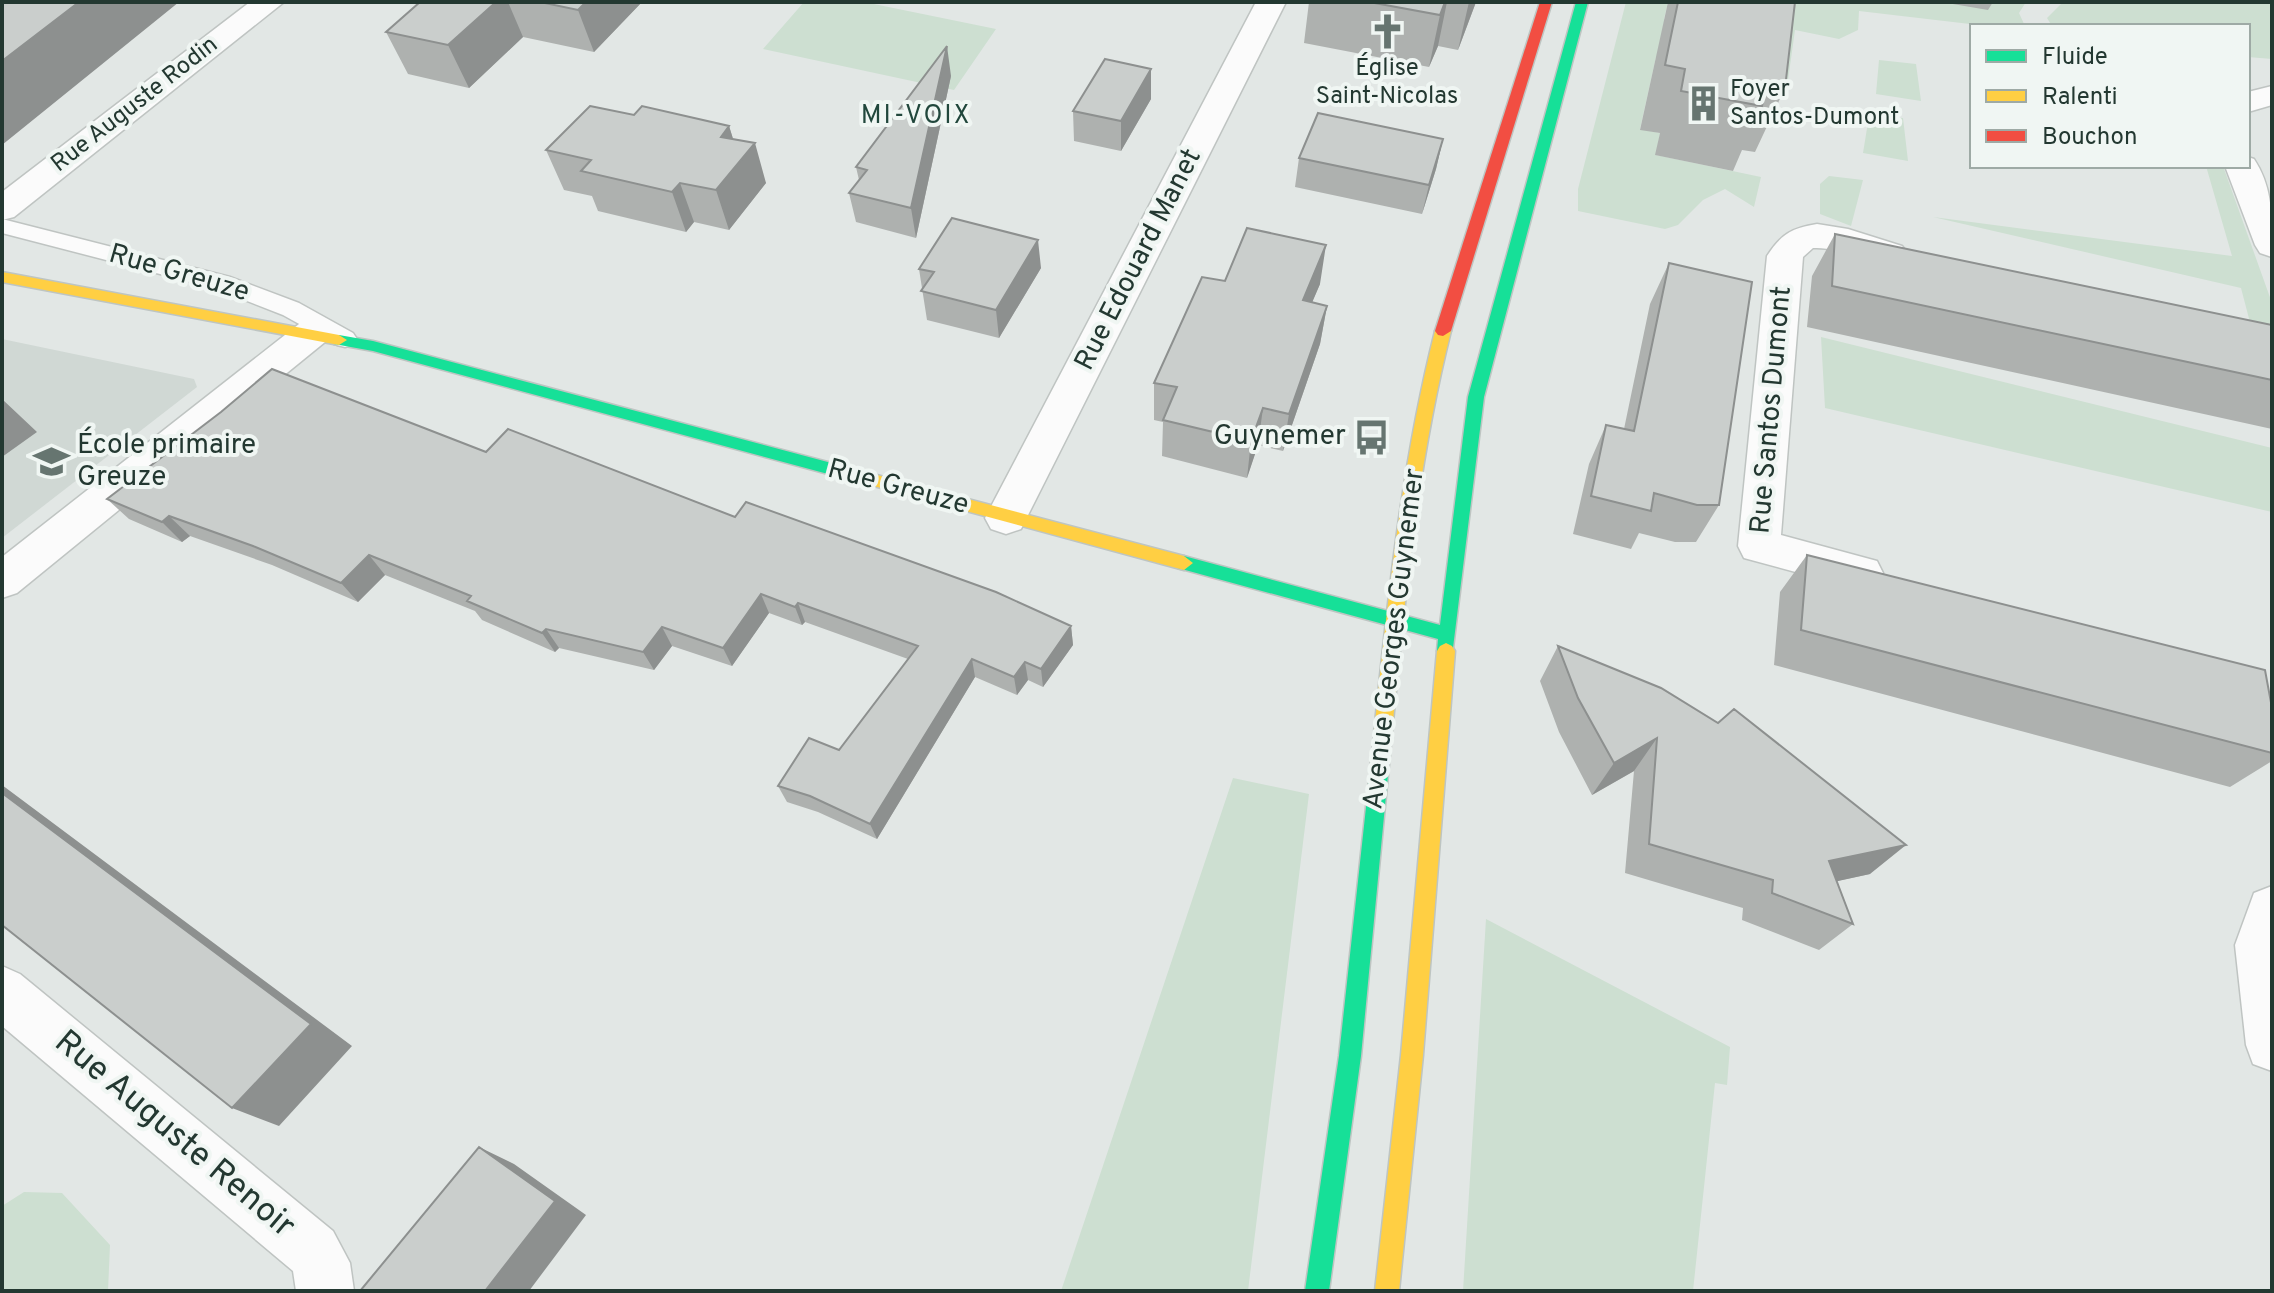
<svg xmlns="http://www.w3.org/2000/svg" width="2274" height="1293" font-family="Overpass,sans-serif">
  <style>
    .built { fill: #d0d8d4 }
    .green { fill: #cddfd1 }
    .lines { fill: none; stroke-linecap: round; stroke-linejoin: round }
    .lane-casing { stroke: #bfc4c2; stroke-width: 3 }
    .street-casing { stroke: #bfc4c2; stroke-width: 3 }
    .fast-casing { stroke: #bec5c2; stroke-width: 3 }
    .slow-casing { stroke: #bec5c2; stroke-width: 3 }
    .jam-casing { stroke: #bec5c2; stroke-width: 3 }
    .lane { fill: #fbfbfb; fill-rule: evenodd }
    .street { fill: #fbfbfb; fill-rule: evenodd }
    .fast { fill: #16e098; fill-rule: evenodd }
    .slow { fill: #ffcf43; fill-rule: evenodd }
    .jam { fill: #f24e42; fill-rule: evenodd }
    .wall { fill: #aeb1af }
    .shaded-wall { fill: #8d908f }
    .building { fill: #cacecc; stroke: #8d908f; stroke-width: 2 }
    .labels { text-anchor: middle; dominant-baseline: central; stroke-width: 8; stroke-linejoin: round; paint-order: stroke }
    .far-poi-label { font-size: 24px; fill: #233831; stroke: #f0f6f3 }
    .far-street-label { font-size: 24px; fill: #233831; stroke: #f0f6f3 }
    .far-quarter-label { font-size: 26px; letter-spacing: 2px; fill: #21473c; stroke: #f0f6f3 }
    .street-label { font-size: 28px; fill: #233831; stroke: #f0f6f3 }
    .poi-label { font-size: 28px; fill: #233831; stroke: #f0f6f3; text-anchor: end }
    .near-street-label { font-size: 34px; fill: #233831; stroke: #f0f6f3 }
  </style>
  <rect width="100%" height="100%" fill="#e2e7e5"/>
  <!-- built -->
  <path class="built" d="M2,339L194,379L197,387L2,538Z"/>
  <!-- green -->
  <path class="green" d="M804,2H864L996,29L954,90L763,49Z
    M1626,2H1668L1664,19L1682,22L1675,60L1656,57L1640,129L1660,133L1656,155L1761,177L1754,207L1725,189L1703,200L1678,225L1665,229L1578,211V189Z
    M1775,2H2026L2019,13L2025,26H1987L1859,11L1858,30L1839,39L1795,30L1788,80L1765,78Z
    M2063,2H2272V59L2248,57V26H2052L2047,18Z
    M1879,60L1916,64L1921,101L1876,94Z
    M1869,116L1903,118L1908,161L1863,153Z
    M2206,166H2223L2272,303V328L2252,330L2241,288L1933,217L2232,256Z
    M1829,176L1863,180L1851,226L1820,214V184Z
    M1821,337L2272,448V512L1825,408Z
    M1233,778L1309,794L1248,1291H1061Z
    M1486,919L1730,1047L1727,1085L1715,1083L1693,1291H1463Z
    M24,1192L62,1193L110,1245L108,1291H2V1206Z"/>
  <g class="lines">
    <defs>
      <path id="lane" d="M2,219L230,277L299,303L353,333L357,339L353,345L345,347L337,345L283,315L214,288L2,233Z"/>
      <path id="street" d="M250,2H284L14,217L2,220V192Z
        M1256,2H1286L1021,529L1006,534L991,529L985,518Z
        M2272,86V105L2248,112V92Z
        M2248,157L2254,159C2274,189 2272,221 2272,257L2260,253L2255,245L2225,166H2248Z
        M1817,224L1848,229L1902,246L1908,254L1902,262C1873,270 1844,246 1813,248L1803,257L1781,535L1877,561L1883,573L1877,585L1862,590L1744,558L1738,546L1767,256C1781,234 1792,228 1817,224Z
        M312,320L325,324L330,333L325,342L17,593L2,598V557L299,324Z
        M2272,886V1071L2253,1064L2246,1045L2235,945L2254,893Z
        M2,966L20,974L333,1231L350,1263L354,1291H296L293,1271L2,1026Z"/>
      <path id="fast" d="M1576,2H1588L1484,397L1452,656H1440L1437,651L1438,639L1178,568L1175,563L1178,558L1184,556L1440,625L1468,397Z
        M339,335L373,341L854,469L862,475L854,481L373,351L334,344L331,340Z
        M1382,735L1389,737L1391,743L1361,1056L1329,1291H1305L1339,1056L1373,743L1375,737Z"/>
      <path id="slow" d="M2,272L339,335L347,340L339,345L2,282Z
        M1443,326L1451,331C1417,466 1404,605 1391,743L1389,749L1382,751L1375,749L1373,743C1387,605 1401,466 1435,331Z
        M854,469L1184,556L1193,563L1184,570L848,479L846,475Z
        M1446,643L1452,646L1455,651L1423,1055L1399,1291H1375L1401,1055L1437,651L1440,646Z"/>
      <path id="jam" d="M1540,2H1552L1451,331L1443,336L1438,335L1435,331Z"/>
    </defs>
    <!-- lane casing -->
    <use href="#lane" class="lane-casing"/>
    <!-- street casing -->
    <use href="#street" class="street-casing"/>
    <!-- fast casing -->
    <use href="#fast" class="fast-casing"/>
    <!-- slow casing -->
    <use href="#slow" class="slow-casing"/>
    <!-- jam casing -->
    <use href="#jam" class="jam-casing"/>
    <!-- lane -->
    <use href="#lane" class="lane"/>
    <!-- street -->
    <use href="#street" class="street"/>
    <!-- fast -->
    <use href="#fast" class="fast"/>
    <!-- slow -->
    <use href="#slow" class="slow"/>
    <!-- jam -->
    <use href="#jam" class="jam"/>
  </g>
  <!-- wall -->
  <path class="wall" d="M420,2H642L594,52L523,37L469,88L408,74L386,32Z
    M1309,2H1476L1458,50L1438,46L1429,67L1304,43Z
    M1668,2H1795L1785,88L1755,152L1742,150L1733,171L1655,155L1660,133L1640,130Z
    M1941,2H1993L1988,10Z
    M1151,69V99L1121,151L1074,141L1073,111Z
    M951,76L916,238L856,222L849,193L859,180L856,167Z
    M634,115L729,126L733,139L766,183L729,230L694,222L686,232L598,211L592,196L564,190L546,150Z
    M1443,139L1436,169L1422,214L1295,187L1299,158Z
    M1835,234L2272,325V429L1807,327L1812,276Z
    M1669,263L1719,505L1696,542H1675L1639,533L1631,549L1573,534L1589,464L1606,425L1624,429L1650,304Z
    M1041,268L999,338L927,320L919,269Z
    M1225,281L1320,284L1312,302L1327,306L1320,344L1283,451L1258,445L1247,478L1162,456L1163,422L1154,420V383Z
    M486,452L735,517L1071,626L1073,645L1043,687L1028,680L1017,695L975,677L877,839L818,812L787,802L778,786L839,750L908,659L805,622L802,625L769,613L732,666L672,646L654,670L559,648L555,652L482,620L475,611L385,575L358,602L272,565L190,536L182,542L129,519L107,499Z
    M1807,555L2272,708V761L2230,787L1774,665L1780,592Z
    M1558,646L1870,874L1837,881L1853,924L1819,950L1742,920L1743,908L1625,873L1634,771L1592,795L1559,732L1540,681Z"/>
  <!-- shaded-wall -->
  <path class="shaded-wall" d="M79,2H179L2,145V61Z
    M496,2H508L523,37L469,88L448,45Z
    M586,2H642L594,52L578,10Z
    M1445,2H1447L1438,46L1429,67L1440,15Z
    M1469,2H1476L1458,50Z
    M947,46L951,76L916,238L911,208Z
    M1151,69V99L1121,151V121Z
    M729,126L740,161L755,143L766,183L729,230L716,190L721,137Z
    M1443,139L1436,169L1422,214L1429,185Z
    M680,183L694,222L686,232L672,192Z
    M1038,240L1041,268L999,338L996,310Z
    M1326,245L1320,284L1297,338L1303,300Z
    M1327,306L1320,344L1283,451L1289,414Z
    M2,399L37,432L2,457Z
    M1263,408L1258,445L1247,478L1251,441Z
    M169,516L190,536L182,542L162,522Z
    M369,555L385,575L358,602L341,583Z
    M761,594L769,613L732,666L723,648Z
    M798,603L805,622L802,625L795,607Z
    M1071,626L1073,645L1043,687L1041,669Z
    M662,627L672,646L654,670L643,652Z
    M546,629L559,648L555,652L542,633Z
    M972,659L975,677L877,839L870,824Z
    M1025,662L1028,680L1017,695L1014,677Z
    M1657,738L1634,771L1592,795L1614,763Z
    M2,785L352,1046L279,1126L232,1108L2,793Z
    M1906,845L1870,874L1797,890L1829,861Z
    M479,1147L514,1164L586,1215L529,1291H485Z"/>
  <!-- building -->
  <path class="building" d="M2,2H79L2,61Z
    M420,2H496L448,45L386,32Z
    M540,2H586L578,10Z
    M1369,2H1445L1440,15Z
    M1678,2H1795L1785,88L1766,84L1762,106L1681,91L1685,69L1665,65Z
    M947,46L911,208L849,193L867,170L856,167Z
    M1105,59L1151,69L1121,121L1073,111Z
    M590,106L634,115L642,106L729,126L721,137L755,143L716,190L680,183L672,192L581,171L591,160L546,150Z
    M1318,113L1443,139L1429,185L1299,158Z
    M952,218L1038,240L996,310L921,291L934,272L919,269Z
    M1247,228L1326,245L1303,300L1327,306L1289,414L1263,408L1251,441L1163,420L1177,387L1154,383L1202,277L1225,281Z
    M1835,234L2272,325V380L1832,286Z
    M1669,263L1752,282L1719,505H1697L1654,493L1651,511L1591,496L1606,425L1634,431Z
    M272,369L486,452L508,429L735,517L746,502L996,592L1071,626L1041,669L1025,662L1014,677L972,659L870,824L810,796L778,786L809,738L839,750L918,646L798,603L795,607L761,594L723,648L662,627L643,652L546,629L542,633L467,601L471,596L369,555L341,583L253,546L169,516L162,522L107,499L221,412Z
    M1807,555L2265,670L2272,708V753L1801,630Z
    M1558,646L1661,688L1718,723L1734,709L1906,845L1829,861L1853,924L1772,893L1773,880L1649,844L1657,738L1614,763L1578,698Z
    M2,793L311,1024L232,1108L2,925Z
    M479,1147L555,1201L485,1291H360Z"/>
  <!-- icons -->
  <defs>
    <symbol id="church-bare" viewBox="-9 -9 18 18"><path d="M-1.2-6h2.4v3.5h3.3v2.4h-3.3V6h-2.4V-.1h-3.3v-2.4h3.3Z" fill="#667570" stroke="#f0f6f3" stroke-width="2.5" paint-order="stroke"/></symbol>
    <symbol id="building-bare" viewBox="-9 -9 18 18"><path d="M-4-6H4V6H1V3H-1V6H-4ZM-2.5-4.3h1.7v1.8h-1.7ZM.8-4.3h1.7v1.8H.8ZM-2.5-1h1.7V.8h-1.7ZM.8-1h1.7V.8H.8Z" fill="#667570" stroke="#f0f6f3" stroke-width="2.5" paint-order="stroke"/></symbol>
    <symbol id="bus-bare" viewBox="-9 -9 18 18"><path d="M-5-6H5V4H4V6H2V4H-2V6H-4V4H-5ZM-3.5-4V0h7V-4ZM-3.5 1.2v1.5H-2V1.2ZM2 1.2v1.5H3.5V1.2Z" fill="#667570" stroke="#f0f6f3" stroke-width="2.5" paint-order="stroke"/></symbol>
    <symbol id="school-bare" viewBox="-9 -9 18 18"><path d="M0-5L7-2L0 1L-7-2ZM-4 1L0 2.5L4 1V4Q0 6-4 4Z" fill="#667570" stroke="#f0f6f3" stroke-width="2.5" paint-order="stroke"/></symbol>
  </defs>
  <g fill-rule="evenodd">
    <use href="#church-bare" x="1362" y="6" width="51" height="51"/>
    <use href="#building-bare" x="1678" y="78" width="51" height="51"/>
    <use href="#bus-bare" x="1346" y="412" width="51" height="51"/>
    <use href="#school-bare" x="26" y="436" width="51" height="51"/>
  </g>
  <g class="labels">
    <!-- far-poi labels -->
    <g class="far-poi-label">
      <text x="1387" y="69">Église<tspan x="1387" dy="28">Saint-Nicolas</tspan></text>
      <text x="1730" y="90" text-anchor="start">Foyer<tspan x="1730" dy="28">Santos-Dumont</tspan></text>
    </g>
    <!-- far-street labels -->
    <g class="far-street-label">
      <text transform="translate(135 105) rotate(-38)">Rue Auguste Rodin</text>
    </g>
    <!-- far-quarter labels -->
    <g class="far-quarter-label">
      <text x="916" y="116">MI-VOIX</text>
    </g>
    <!-- street labels -->
    <g class="street-label">
      <text transform="translate(1139 260) rotate(-63)">Rue Edouard Manet</text>
      <text transform="translate(179 274) rotate(16)">Rue Greuze</text>
      <text transform="translate(1772 410) rotate(-85)">Rue Santos Dumont</text>
      <text transform="translate(898 488) rotate(15)">Rue Greuze</text>
      <text transform="translate(1395 639) rotate(-83)">Avenue Georges Guynemer</text>
    </g>
    <!-- poi labels -->
    <g class="poi-label">
      <text x="1346" y="437">Guynemer</text>
      <text x="77" y="446" text-anchor="start">École primaire<tspan x="77" dy="32">Greuze</tspan></text>
    </g>
    <!-- near-street labels -->
    <g class="near-street-label">
      <text transform="translate(174 1135) rotate(40)">Rue Auguste Renoir</text>
    </g>
  </g>
  <!-- border -->
  <rect width="2274" height="1293" fill="none" stroke="#233831" stroke-width="8"/>
  <!-- legend -->
  <rect x="1970" y="24" width="280" height="144" fill="#f0f6f3" stroke="#9eaaa5" stroke-width="2"/>
  <rect x="1986" y="50" width="40" height="12" fill="#16e098" stroke="#9eaaa5" stroke-width="2"/>
  <text x="2042" y="64" font-size="24" fill="#233831">Fluide</text>
  <rect x="1986" y="90" width="40" height="12" fill="#ffcf43" stroke="#9eaaa5" stroke-width="2"/>
  <text x="2042" y="104" font-size="24" fill="#233831">Ralenti</text>
  <rect x="1986" y="130" width="40" height="12" fill="#f24e42" stroke="#9eaaa5" stroke-width="2"/>
  <text x="2042" y="144" font-size="24" fill="#233831">Bouchon</text>
</svg>
